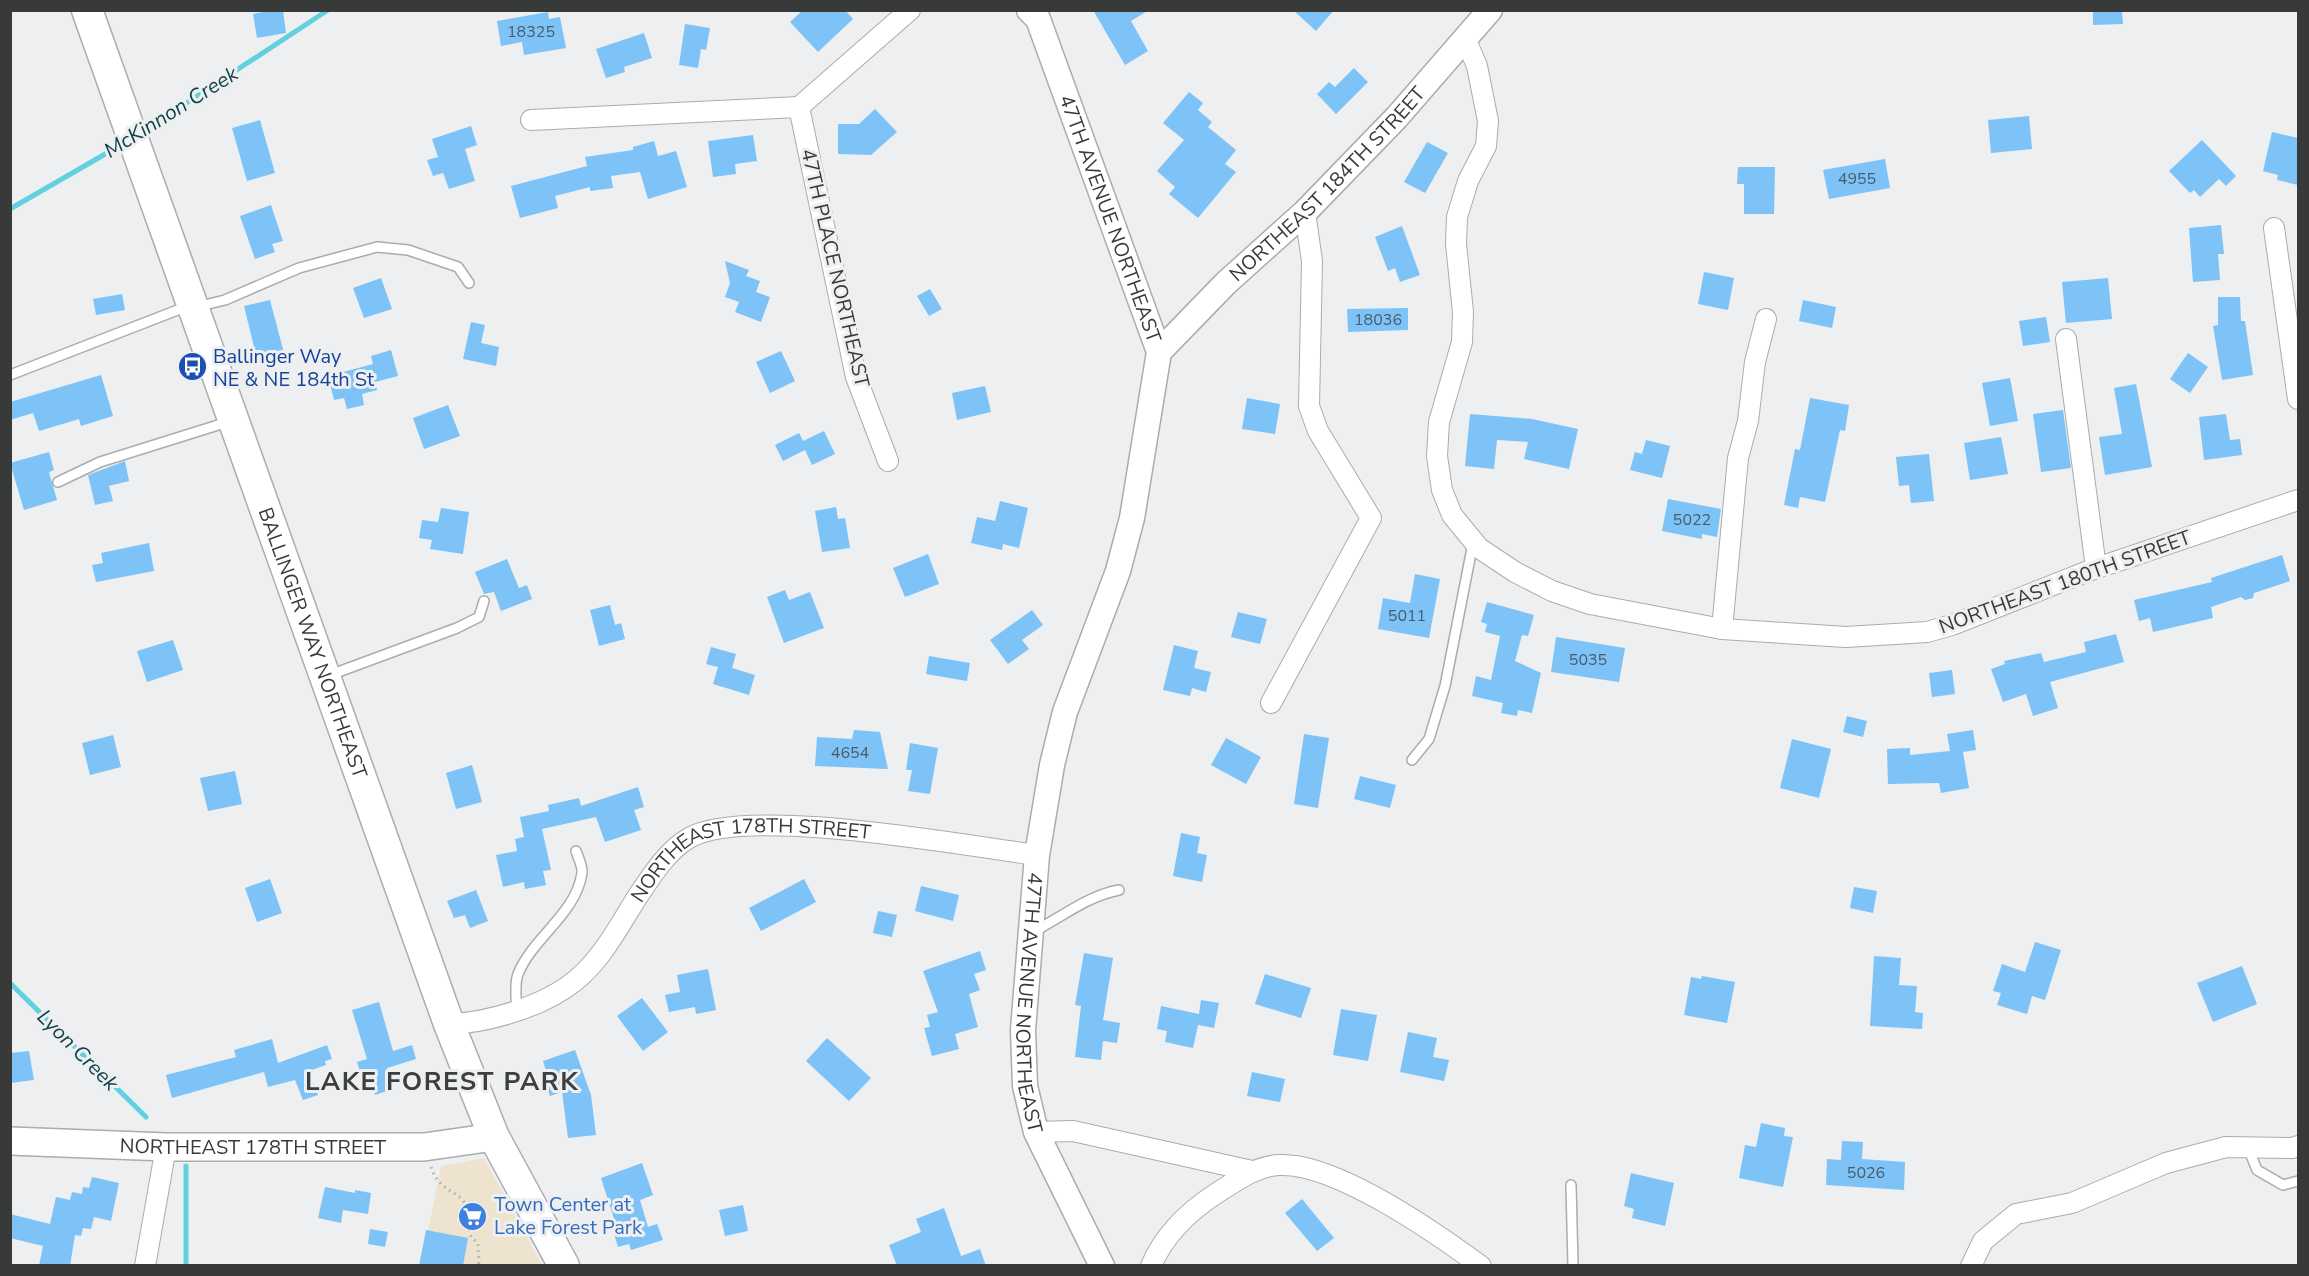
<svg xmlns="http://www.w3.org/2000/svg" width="2309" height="1276" font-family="'Nunito Sans',sans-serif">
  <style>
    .commercial { fill: #eee3cf }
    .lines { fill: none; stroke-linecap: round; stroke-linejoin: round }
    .stream { stroke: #61d0df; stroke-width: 5 }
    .building { fill: #7dc3f7 }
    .service-casing { stroke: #aaacad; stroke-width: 12 }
    .minor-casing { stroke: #aaacad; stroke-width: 22 }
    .tertiary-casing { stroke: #aaacad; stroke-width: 27 }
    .secondary-casing { stroke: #aaacad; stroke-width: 30 }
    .primary-casing { stroke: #aaacad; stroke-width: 33 }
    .path { stroke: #acaeae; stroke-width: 3; stroke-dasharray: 1.5 4.5; stroke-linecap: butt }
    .service { stroke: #fff; stroke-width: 9 }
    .minor { stroke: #fff; stroke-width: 20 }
    .tertiary { stroke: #fff; stroke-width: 24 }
    .secondary { stroke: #fff; stroke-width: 27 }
    .primary { stroke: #fff; stroke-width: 30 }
    .labels { text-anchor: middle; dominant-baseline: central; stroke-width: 6; stroke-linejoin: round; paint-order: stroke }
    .number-label { font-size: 16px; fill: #495c68 }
    .street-label { font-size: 20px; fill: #383939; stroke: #edeff0 }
    .transit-label { font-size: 20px; fill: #164399; stroke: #edeff0; text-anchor: start }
    .shop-label { font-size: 20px; fill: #366cbe; stroke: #edeff0; text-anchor: start }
    .water-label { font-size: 21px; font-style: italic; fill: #10434a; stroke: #edeff0 }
    .district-label { font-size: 26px; font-weight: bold; letter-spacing: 1.5px; fill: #3c3e3f; stroke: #edeff0 }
  </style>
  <rect width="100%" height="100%" fill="#edeff0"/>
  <!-- commercial -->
  <path class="commercial" d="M484,1158L542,1265L421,1266L441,1166Z"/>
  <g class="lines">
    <!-- stream -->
    <path class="stream" d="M141,133L328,10
      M10,209L126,142
      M10,983L146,1117
      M186,1266V1166"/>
  </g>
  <!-- building -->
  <path class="building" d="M273,10H283L286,33L257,38L253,14Z
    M803,10H845L853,19L818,52L790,22Z
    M1093,10H1149L1131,21L1148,51L1125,65Z
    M1293,10H1334L1316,31Z
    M2093,10H2122L2123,24L2093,25Z
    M548,12L549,19L560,17L566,48L524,55L522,42L501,46L497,21Z
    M685,24L710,28L706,50L701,49L698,68L679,65Z
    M644,33L652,58L624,67L625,72L606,78L596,49Z
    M1354,68L1368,82L1336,114L1317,94L1329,82L1335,87Z
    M1189,92L1203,103L1198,110L1212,122L1208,127L1236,150L1225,164L1236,172L1198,218L1169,194L1175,187L1157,171L1184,140L1163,123Z
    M875,109L897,132L871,155L838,154V124H859Z
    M2029,116L2032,149L1991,153L1988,120Z
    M260,120L275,173L247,181L232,128Z
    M471,126L477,145L465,149L475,181L449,189L443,173L433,176L427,160L438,157L432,139Z
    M2272,132L2298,138V185L2277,180L2278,175L2263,171Z
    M753,135L757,161L735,164L736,174L713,177L708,141Z
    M2202,140L2236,176L2226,186L2219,179L2200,197L2194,190L2190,193L2169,171Z
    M654,141L658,156L676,151L687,187L648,199L640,172L611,176L613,188L590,191V187L555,196L558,208L520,218L511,186L587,166L585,157L633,150V147Z
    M1427,142L1448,153L1425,193L1404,182Z
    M1885,159L1890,188L1829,199L1823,170Z
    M1738,167H1775L1774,214H1744V184H1737Z
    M271,205L283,241L272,244L275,252L255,259L240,216Z
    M2221,225L2224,254H2218L2220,280L2193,282L2189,228Z
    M1402,226L1420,275L1400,282L1395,268L1388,271L1375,237Z
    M725,261L749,270L746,276L760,281L756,292L770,297L761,322L735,312L739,302L725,297L730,283Z
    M1704,272L1734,278L1728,310L1698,304Z
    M381,278L392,309L364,318L353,288Z
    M2108,278L2112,319L2066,323L2062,282Z
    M930,289L942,309L929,316L917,296Z
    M122,294L125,310L96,315L93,299Z
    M2218,297H2240L2241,321H2245L2253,375L2222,380L2213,326L2218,325Z
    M270,300L284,353L257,359L244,306Z
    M1803,300L1836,307L1832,328L1799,321Z
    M1408,308V330L1348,332L1347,309Z
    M2046,317L2050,342L2023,346L2019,321Z
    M471,322L485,325L481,343L499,347L496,366L463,359Z
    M391,350L398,376L375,382L377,390L362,394L364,405L347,409L344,398L334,400L328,376L373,364L371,356Z
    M781,351L795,381L770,393L756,362Z
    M2188,353L2208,367L2190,393L2170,379Z
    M101,375L113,416L81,426L79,419L39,431L33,413L10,420V402Z
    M2010,378L2018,421L1990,426L1982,383Z
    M2136,384L2152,467L2105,475L2099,437L2122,434L2114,388Z
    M985,386L991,412L957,420L952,393Z
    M1247,398L1280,404L1275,434L1242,429Z
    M1810,398L1849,405L1845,431L1840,430L1825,502L1800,497L1798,508L1784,505L1795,449L1800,450Z
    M448,405L460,436L424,449L413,418Z
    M2063,410L2071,468L2041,472L2033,414Z
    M1470,414L1532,419L1578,429L1569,469L1524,459L1528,442L1497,440L1494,469L1465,466Z
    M2226,414L2230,440L2240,439L2242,455L2204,460L2199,417Z
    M824,431L835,454L812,465L805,450L783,461L775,445L799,433L803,441Z
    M2001,437L2008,474L1970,480L1964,443Z
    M1646,440L1670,446L1662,478L1630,470L1635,452L1642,454Z
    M49,452L54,470L49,472L57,500L24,510L10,463Z
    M1929,454L1934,501L1911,503L1909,485L1899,486L1896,457Z
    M125,461L129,481L109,486L113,501L95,505L88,475Z
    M1668,499L1721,509L1717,537L1702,534V539L1662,531Z
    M1000,501L1028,508L1019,548L1003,544L1002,550L971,543L977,517L995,521Z
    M836,507L838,519L845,518L850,548L822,552L815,511Z
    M441,508L469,512L463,554L430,549L432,540L419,538L422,520L438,522Z
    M149,543L154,571L96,582L92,565L103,563L101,553Z
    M928,554L939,584L905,597L893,568Z
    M2282,555L2290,581L2254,593L2253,598L2245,600L2241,597L2211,607L2213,618L2153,632L2150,618L2139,621L2134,600L2212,582L2211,578Z
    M507,559L519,588L527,585L532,599L501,611L494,592L484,594L475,572Z
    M1415,574L1440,579L1429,638L1378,629L1383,598L1410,603Z
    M785,590L789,600L810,592L824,628L784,643L767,597Z
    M1487,602L1534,615L1528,636L1522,635L1515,661L1541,673L1532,713L1518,710L1517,716L1501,713L1503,703L1472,696L1476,676L1491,680L1500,636L1485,632L1487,624L1481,622Z
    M610,605L615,625L621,623L625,639L599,646L590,610Z
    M1032,610L1043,625L1022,640L1029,649L1008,664L990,640Z
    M1238,612L1267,619L1260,644L1231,637Z
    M2116,634L2124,662L2050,682L2058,708L2033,716L2026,694L2003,702L1991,669L2005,664L2004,661L2041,653L2044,662L2086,652L2084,642Z
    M1556,637L1625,648L1619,682L1551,672Z
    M173,640L183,670L147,682L137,651Z
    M1174,645L1198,651L1194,668L1211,672L1206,692L1192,688L1190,696L1163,690Z
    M711,647L736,654L732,668L755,675L749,695L713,684L718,667L706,664Z
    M929,656L970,663L967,681L926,674Z
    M1952,670L1955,694L1932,697L1929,673Z
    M1847,716L1867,721L1863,737L1843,732Z
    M854,730L880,732L888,769L815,766L817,737L852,739Z
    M1973,730L1976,750L1963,752L1969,788L1941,793L1939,783L1888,784L1887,749L1910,748V755L1950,751L1947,734Z
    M1304,734L1329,738L1318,808L1294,804Z
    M113,735L121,767L90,775L82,743Z
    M1226,738L1261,757L1246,784L1211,765Z
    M1792,739L1831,749L1819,798L1780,788Z
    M910,743L938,748L930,794L908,791L912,770H906Z
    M472,765L482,802L456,809L446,773Z
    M235,771L242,804L208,811L200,778Z
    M1360,776L1396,785L1390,808L1354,799Z
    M638,787L644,807L634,810L641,830L605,842L596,817L542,829L551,870L543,871L546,885L525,889L524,882L503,887L496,855L517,851L515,839L524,837L520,817L549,811L548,805L579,798L581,806Z
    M1181,833L1200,837L1197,853L1207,855L1202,882L1173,876Z
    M270,879L282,913L257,922L245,888Z
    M804,879L816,902L761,931L749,908Z
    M921,886L959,895L953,921L915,911Z
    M1854,887L1877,891L1873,913L1850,908Z
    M476,890L488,921L470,928L465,915L454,918L447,901Z
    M878,911L897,915L892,937L873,933Z
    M2035,942L2061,950L2045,1000L2032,996L2027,1014L1997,1005L2001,993L1993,991L2002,964L2025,972Z
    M980,951L986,970L974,974L980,990L969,994L978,1027L955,1034L959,1049L932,1056L924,1028L930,1027L927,1015L938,1012L923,971Z
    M1084,953L1113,958L1103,1020L1120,1023L1117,1043L1103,1041L1101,1060L1075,1057L1081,1006L1075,1005Z
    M1874,956L1901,958L1899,985L1917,986L1915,1012L1923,1013L1922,1029L1870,1026Z
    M2242,966L2257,1004L2213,1022L2197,983Z
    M708,969L716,1010L696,1014L695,1007L669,1012L665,995L680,992L677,975Z
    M1265,974L1311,988L1301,1018L1255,1004Z
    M1702,976L1735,982L1727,1023L1684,1015L1691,977L1701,979Z
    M642,998L668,1032L643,1051L617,1016Z
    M1201,1000L1219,1003L1214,1028L1198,1025L1193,1048L1165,1042L1167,1031L1157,1029L1161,1006L1199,1014Z
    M379,1002L393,1051L412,1045L416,1059L387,1068L393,1089L375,1095L369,1076L362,1078L357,1062L367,1059L352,1010Z
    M1341,1009L1377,1015L1368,1061L1333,1055Z
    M1408,1032L1437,1038L1433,1057L1449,1060L1444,1081L1400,1072Z
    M827,1038L871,1078L849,1101L806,1061Z
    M272,1039L278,1063L327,1045L332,1059L325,1061L326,1065L309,1071L318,1095L303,1100L295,1080L268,1087L264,1072L172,1098L166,1075L236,1057L234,1050Z
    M575,1050L591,1095L596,1135L568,1138L562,1092L550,1096L542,1073L546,1071L543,1061Z
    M29,1051L34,1080L10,1083V1053Z
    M1252,1072L1285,1079L1280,1102L1247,1096Z
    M1761,1123L1785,1128L1784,1136L1793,1137L1783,1187L1739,1178L1745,1145L1756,1147Z
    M1842,1141L1863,1142L1862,1159L1905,1162L1904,1190L1826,1185L1827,1159L1841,1160Z
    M642,1163L653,1195L640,1200L648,1227L657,1224L663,1240L631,1250L629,1244L618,1247L612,1227L616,1225L601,1178Z
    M1631,1173L1674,1183L1665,1226L1632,1218L1634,1209L1624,1206Z
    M92,1177L119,1183L111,1221L94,1217L91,1229L83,1228L81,1236L75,1235L70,1266H39L43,1246L10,1238V1214L50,1224L56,1197L70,1200L72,1192L82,1194L83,1187L89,1188Z
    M325,1187L355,1193V1190L371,1193L368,1214L343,1210L341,1223L318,1218Z
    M1302,1199L1334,1238L1317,1251L1285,1213Z
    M743,1205L748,1231L725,1236L719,1210Z
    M944,1208L961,1256L980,1249L986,1266H897L889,1245L921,1232L916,1219Z
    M370,1229L388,1232L385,1247L368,1244Z
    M426,1230L468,1238L463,1266H419Z"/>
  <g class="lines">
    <defs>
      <path id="service" d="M196,307L225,300L299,268L377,247L408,250L458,267L469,283
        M10,375L188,306
        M58,482L100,462L231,421
        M330,675L457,628L479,617L484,601
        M1412,760L1429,739L1445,686L1473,543
        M1033,932C1062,917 1087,896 1119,890
        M516,1010C517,999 514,984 518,974C533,937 576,914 582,873C583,867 578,857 576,851
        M2248,1148L2257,1170L2283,1185L2298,1181
        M1571,1185L1573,1266"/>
      <g id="minor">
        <path d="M1465,38L1477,66L1488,121L1486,146L1468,181L1457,217L1456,244L1463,312L1462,342L1439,422L1437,456L1442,490L1452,515L1479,548L1515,572L1552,591L1590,604L1722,629L1846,637L1927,632L1952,625L2091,570L2298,500"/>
        <path d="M799,107L910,10"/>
        <path d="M531,120L799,107L856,377L888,461"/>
        <path d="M2274,228L2298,399"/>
        <path d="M2066,339L2096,568"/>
        <path d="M1722,629L1738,458L1748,421L1755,362L1766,319"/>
        <path d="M1271,703L1371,518L1318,431L1309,406L1312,261L1305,212"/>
        <path id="s1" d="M449,1024C488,1023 545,1006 576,980C603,958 620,924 638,896C652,875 667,851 689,838C746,805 965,846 1037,855"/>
        <path d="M1036,1132L1073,1131L1252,1171"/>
        <path d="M145,1266L166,1147"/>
        <path d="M1151,1266C1164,1235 1189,1211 1217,1193C1236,1181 1256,1166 1279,1165C1335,1162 1436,1233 1481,1266"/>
        <path d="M1971,1266L1983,1241L2016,1214L2072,1203L2166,1163L2226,1147L2292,1148L2298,1146"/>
      </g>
      <g id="tertiary">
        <path id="s2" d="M1029,10L1038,19L1159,352L1132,518L1118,571L1065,712L1052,765L1037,855L1023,1030L1025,1086L1036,1132L1102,1266"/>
        <path id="s3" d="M1159,352L1226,283L1305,212L1397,117L1490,10"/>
      </g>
      <g id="secondary">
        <path id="s4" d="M10,1141L166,1147H424L494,1137"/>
      </g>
      <g id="primary">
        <path id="s5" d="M87,10L449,1024L494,1137L564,1266"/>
      </g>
    </defs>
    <!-- service casing -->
    <use href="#service" class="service-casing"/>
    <!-- minor casing -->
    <use href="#minor" class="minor-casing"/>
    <!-- tertiary casing -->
    <use href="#tertiary" class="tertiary-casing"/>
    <!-- secondary casing -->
    <use href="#secondary" class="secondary-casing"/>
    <!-- primary casing -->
    <use href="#primary" class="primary-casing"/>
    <!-- path -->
    <path class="path" d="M431,1167C443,1203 473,1182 469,1234L478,1244L479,1266"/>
    <!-- service -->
    <use href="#service" class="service"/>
    <!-- minor -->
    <use href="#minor" class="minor"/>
    <!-- tertiary -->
    <use href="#tertiary" class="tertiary"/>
    <!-- secondary -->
    <use href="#secondary" class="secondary"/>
    <!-- primary -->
    <use href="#primary" class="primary"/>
  </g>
  <!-- icons -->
  <defs>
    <symbol id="bus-disc" viewBox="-11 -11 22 22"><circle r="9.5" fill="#1a4fb4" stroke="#edeff0"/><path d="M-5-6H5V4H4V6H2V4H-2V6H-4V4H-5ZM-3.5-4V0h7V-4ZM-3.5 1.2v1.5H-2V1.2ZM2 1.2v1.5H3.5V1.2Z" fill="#fff"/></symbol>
    <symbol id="supermarket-disc" viewBox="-11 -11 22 22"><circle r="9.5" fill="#3f7fe0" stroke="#edeff0"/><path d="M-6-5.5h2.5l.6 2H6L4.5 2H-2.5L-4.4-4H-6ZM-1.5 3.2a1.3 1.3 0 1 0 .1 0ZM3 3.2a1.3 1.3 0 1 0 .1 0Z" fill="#fff"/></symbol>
  </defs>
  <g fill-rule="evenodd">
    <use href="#bus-disc" x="176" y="350" width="33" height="33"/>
    <use href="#supermarket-disc" x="456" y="1200" width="33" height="33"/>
  </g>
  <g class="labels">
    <!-- number labels -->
    <g class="number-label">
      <text x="531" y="32">18325</text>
      <text x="1857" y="179">4955</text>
      <text x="1378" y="320">18036</text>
      <text x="1692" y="520">5022</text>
      <text x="1407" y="616">5011</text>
      <text x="1588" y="660">5035</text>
      <text x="850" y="753">4654</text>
      <text x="1866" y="1173">5026</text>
    </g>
    <!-- street labels -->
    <g class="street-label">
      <text stroke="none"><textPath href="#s3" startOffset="238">NORTHEAST 184TH STREET</textPath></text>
      <text stroke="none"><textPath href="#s2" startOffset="225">47TH AVENUE NORTHEAST</textPath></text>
      <text transform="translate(835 268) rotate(77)">47TH PLACE NORTHEAST</text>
      <text transform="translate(2065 582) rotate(-20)">NORTHEAST 180TH STREET</text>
      <text stroke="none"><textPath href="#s5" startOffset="672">BALLINGER WAY NORTHEAST</textPath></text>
      <text stroke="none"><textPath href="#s1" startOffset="370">NORTHEAST 178TH STREET</textPath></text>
      <text stroke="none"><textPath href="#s2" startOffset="1035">47TH AVENUE NORTHEAST</textPath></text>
      <text stroke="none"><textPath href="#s4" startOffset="243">NORTHEAST 178TH STREET</textPath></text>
    </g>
    <!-- transit labels -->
    <g class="transit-label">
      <text x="213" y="356">Ballinger Way<tspan x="213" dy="23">NE &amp; NE 184th St</tspan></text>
    </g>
    <!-- shop labels -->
    <g class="shop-label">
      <text x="494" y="1204">Town Center at<tspan x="494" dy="23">Lake Forest Park</tspan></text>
    </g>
    <!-- water labels -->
    <g class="water-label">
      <text transform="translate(171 112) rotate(-32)">McKinnon Creek</text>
      <text transform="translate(78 1050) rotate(45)">Lyon Creek</text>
    </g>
    <!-- district labels -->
    <g class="district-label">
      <text x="442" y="1081">LAKE FOREST PARK</text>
    </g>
  </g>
  <!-- border -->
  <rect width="2309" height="1276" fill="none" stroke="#383939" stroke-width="24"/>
</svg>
